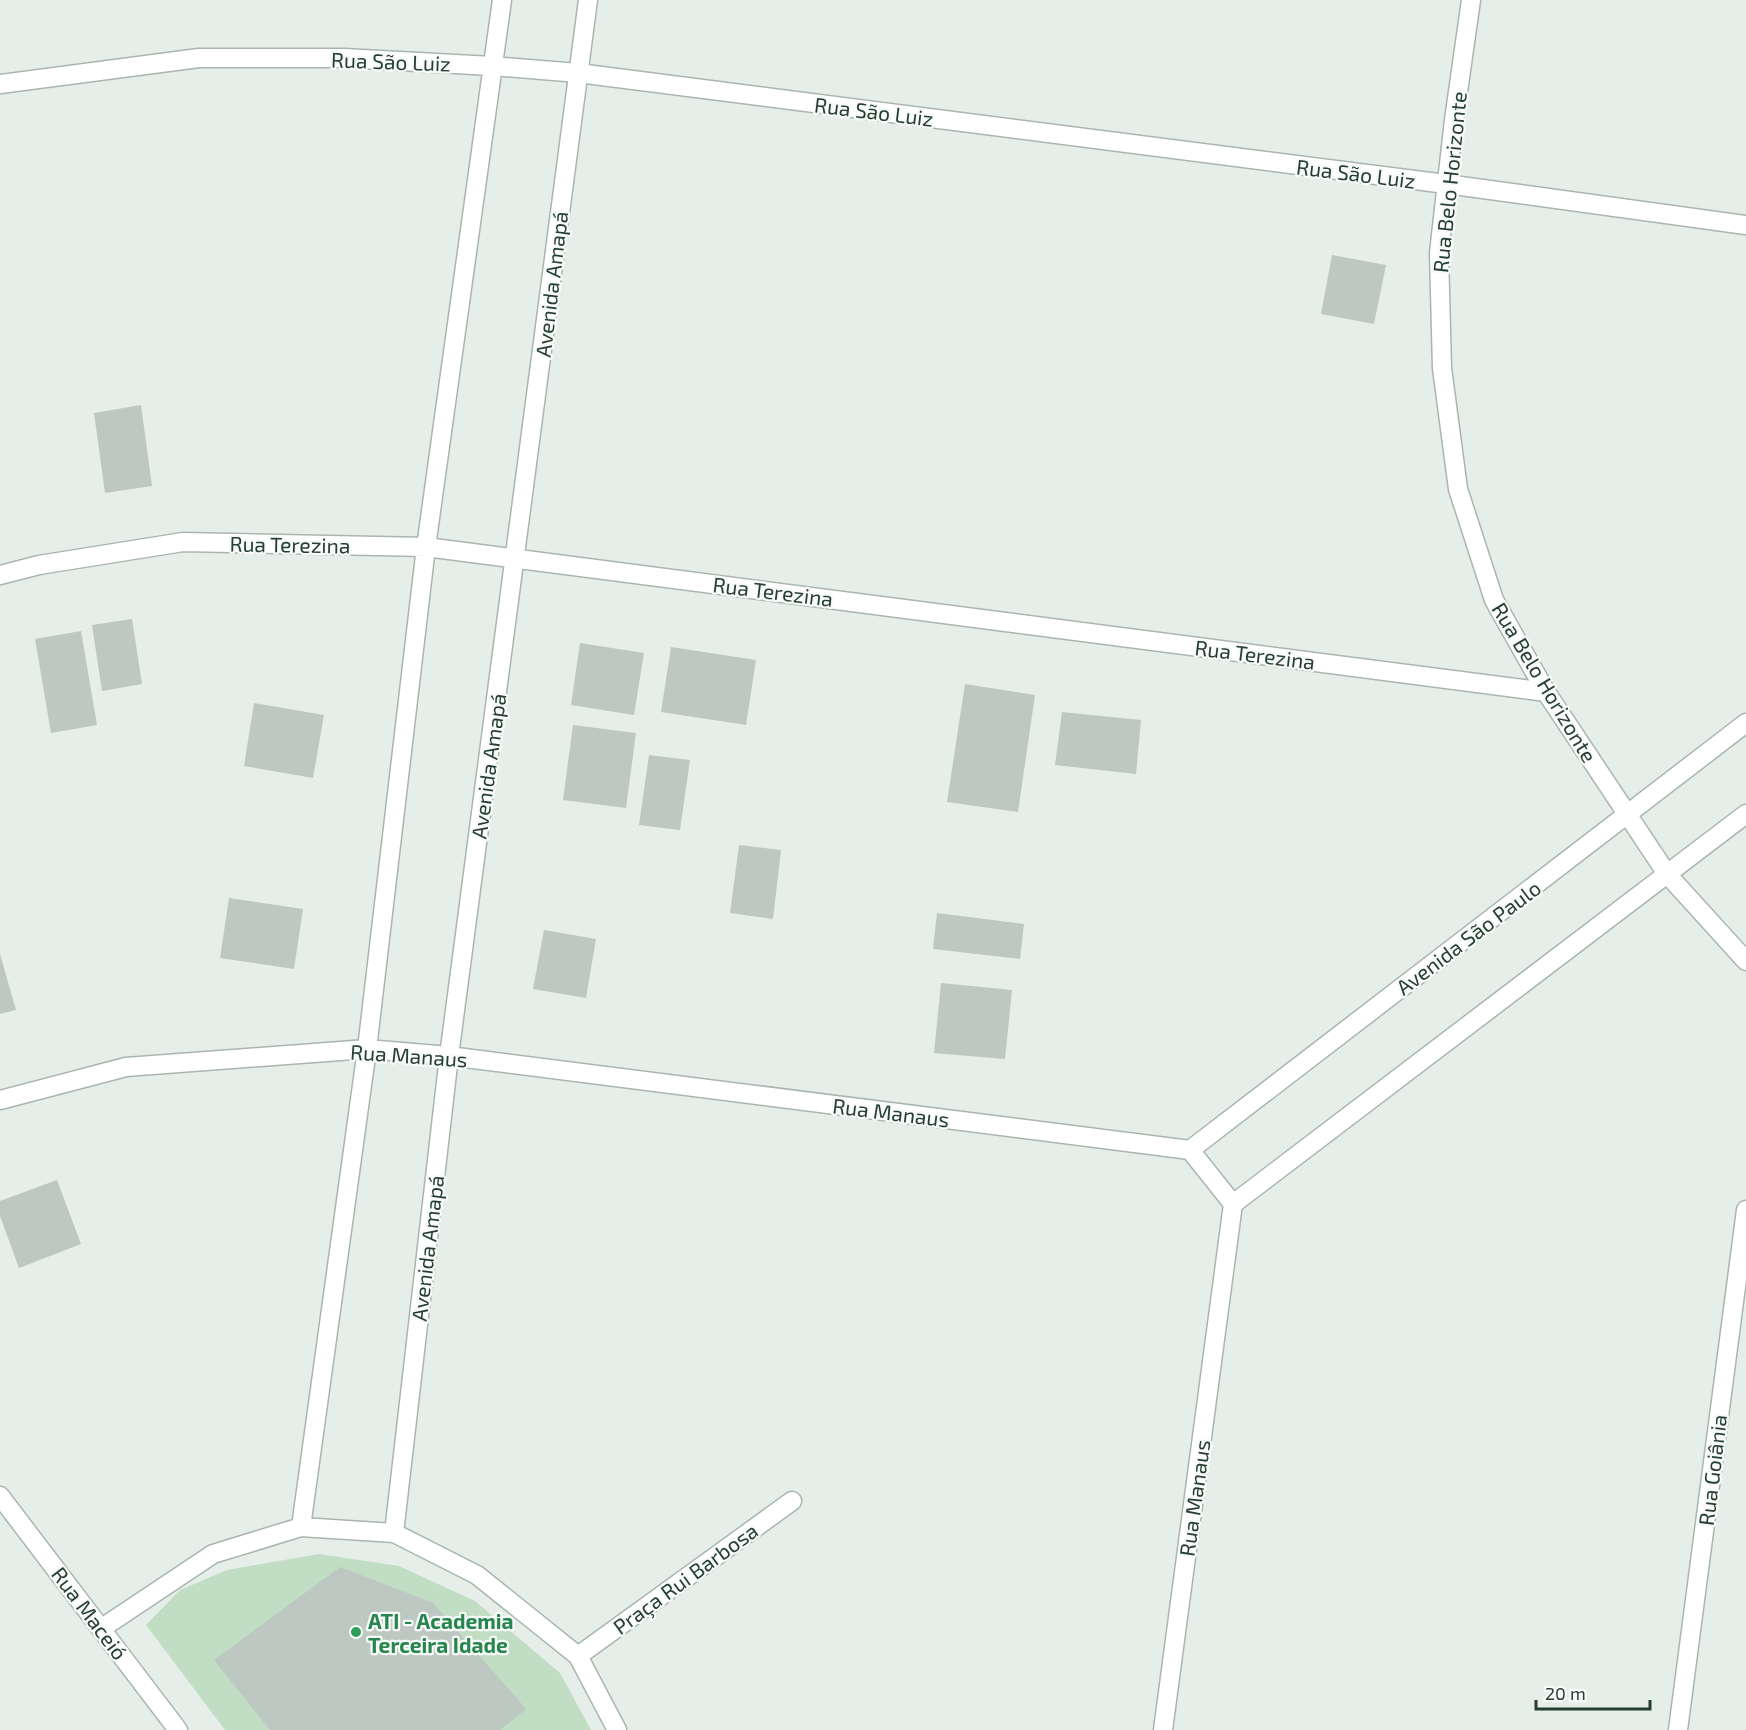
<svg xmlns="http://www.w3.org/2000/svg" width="1746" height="1730" font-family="'Exo 2',sans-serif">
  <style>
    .green { fill: #c1ddc3 }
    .building { fill: #bcc8c1 }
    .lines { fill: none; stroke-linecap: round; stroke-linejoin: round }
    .minor-casing { stroke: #a9b6af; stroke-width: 21 }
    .minor { stroke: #fff; stroke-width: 18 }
    .leisure-dot { fill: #2e9e5b; stroke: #f7faf8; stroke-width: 2 }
    .labels { text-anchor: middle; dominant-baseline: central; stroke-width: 4.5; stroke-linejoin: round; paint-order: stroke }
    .street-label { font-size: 21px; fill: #263f33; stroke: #f7faf8 }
    .leisure-label { font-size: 21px; font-weight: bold; fill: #27864d; stroke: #f7faf8; text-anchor: start }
  </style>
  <rect width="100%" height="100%" fill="#e6eee9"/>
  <!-- green -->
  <path class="green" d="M319,1554L399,1566L475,1601L560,1673L591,1730H225L146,1625L180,1590L227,1570Z"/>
  <!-- building -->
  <path class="building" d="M1332,255L1386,265L1374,324L1321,314Z
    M141,405L152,486L105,493L94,413Z
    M132,619L142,684L102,691L92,625Z
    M81,631L97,725L51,733L35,639Z
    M580,643L644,653L634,715L571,705Z
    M671,647L756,660L746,725L661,712Z
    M965,684L1035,695L1018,812L947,802Z
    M254,703L324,715L313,778L244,766Z
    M1062,712L1141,720L1136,774L1055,765Z
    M573,725L636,733L626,808L563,800Z
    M649,755L690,760L680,830L639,825Z
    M739,845L781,850L773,919L730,913Z
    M229,898L303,909L294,969L220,958Z
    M937,913L1024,924L1020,959L933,949Z
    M544,930L596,939L586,998L533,989Z
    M0,954L16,1010L0,1014Z
    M941,983L1012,990L1005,1059L934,1053Z
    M57,1180L81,1244L19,1268L0,1216V1201Z
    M340,1567L433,1603L526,1709L500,1730H270L214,1660Z"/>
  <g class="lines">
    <defs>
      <path id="minor" d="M1471,0L1454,120L1439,253L1442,368L1458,489L1494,600L1546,692L1667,874L1746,961
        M0,84L199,58H344L492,66L578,73L1446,184L1746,225
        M0,575L39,565L183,542L426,547L1546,692
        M0,1100L126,1067L367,1049L449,1056L1190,1150L1233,1204L1163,1730
        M1190,1150L1746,723
        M1233,1204L1746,814
        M0,1496L178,1730
        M301,1527L367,1049L426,547L502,0
        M394,1533L449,1056L588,0
        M102,1628L213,1554L301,1527L394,1533L477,1575L578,1656L617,1730
        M578,1656L792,1501
        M1678,1730L1746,1210"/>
    </defs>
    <!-- minor casing -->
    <use href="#minor" class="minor-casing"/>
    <!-- minor -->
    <use href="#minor" class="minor"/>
  </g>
  <!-- markers -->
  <circle class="leisure-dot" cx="356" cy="1632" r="6"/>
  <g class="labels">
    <!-- street labels -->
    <g class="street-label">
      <text transform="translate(391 61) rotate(2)">Rua São Luiz</text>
      <text transform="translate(874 111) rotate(7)">Rua São Luiz</text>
      <text transform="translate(1356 173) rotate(7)">Rua São Luiz</text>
      <text transform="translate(1449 182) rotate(-84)">Rua Belo Horizonte</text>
      <text transform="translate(551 284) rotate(-83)">Avenida Amapá</text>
      <text transform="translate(290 544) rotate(1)">Rua Terezina</text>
      <text transform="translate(773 591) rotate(7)">Rua Terezina</text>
      <text transform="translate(1255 654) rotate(7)">Rua Terezina</text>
      <text transform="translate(1545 682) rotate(59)">Rua Belo Horizonte</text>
      <text transform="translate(488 766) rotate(-82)">Avenida Amapá</text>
      <text transform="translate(1468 937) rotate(-37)">Avenida São Paulo</text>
      <text transform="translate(409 1055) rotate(4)">Rua Manaus</text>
      <text transform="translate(891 1112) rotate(7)">Rua Manaus</text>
      <text transform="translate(427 1248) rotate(-83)">Avenida Amapá</text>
      <text transform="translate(1712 1470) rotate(-83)">Rua Goiânia</text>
      <text transform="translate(1194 1498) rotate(-82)">Rua Manaus</text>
      <text transform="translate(685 1578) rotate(-36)">Praça Rui Barbosa</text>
      <text transform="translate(90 1613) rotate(53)">Rua Maceió</text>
    </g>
    <!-- leisure labels -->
    <g class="leisure-label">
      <text x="368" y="1620">ATI - Academia<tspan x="368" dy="24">Terceira Idade</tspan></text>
    </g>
  </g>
  <!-- scale -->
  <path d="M1536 1700v9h114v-9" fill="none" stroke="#263f33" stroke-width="3"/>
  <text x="1545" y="1700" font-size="18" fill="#263f33" stroke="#f7faf8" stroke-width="4.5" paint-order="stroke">20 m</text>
</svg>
